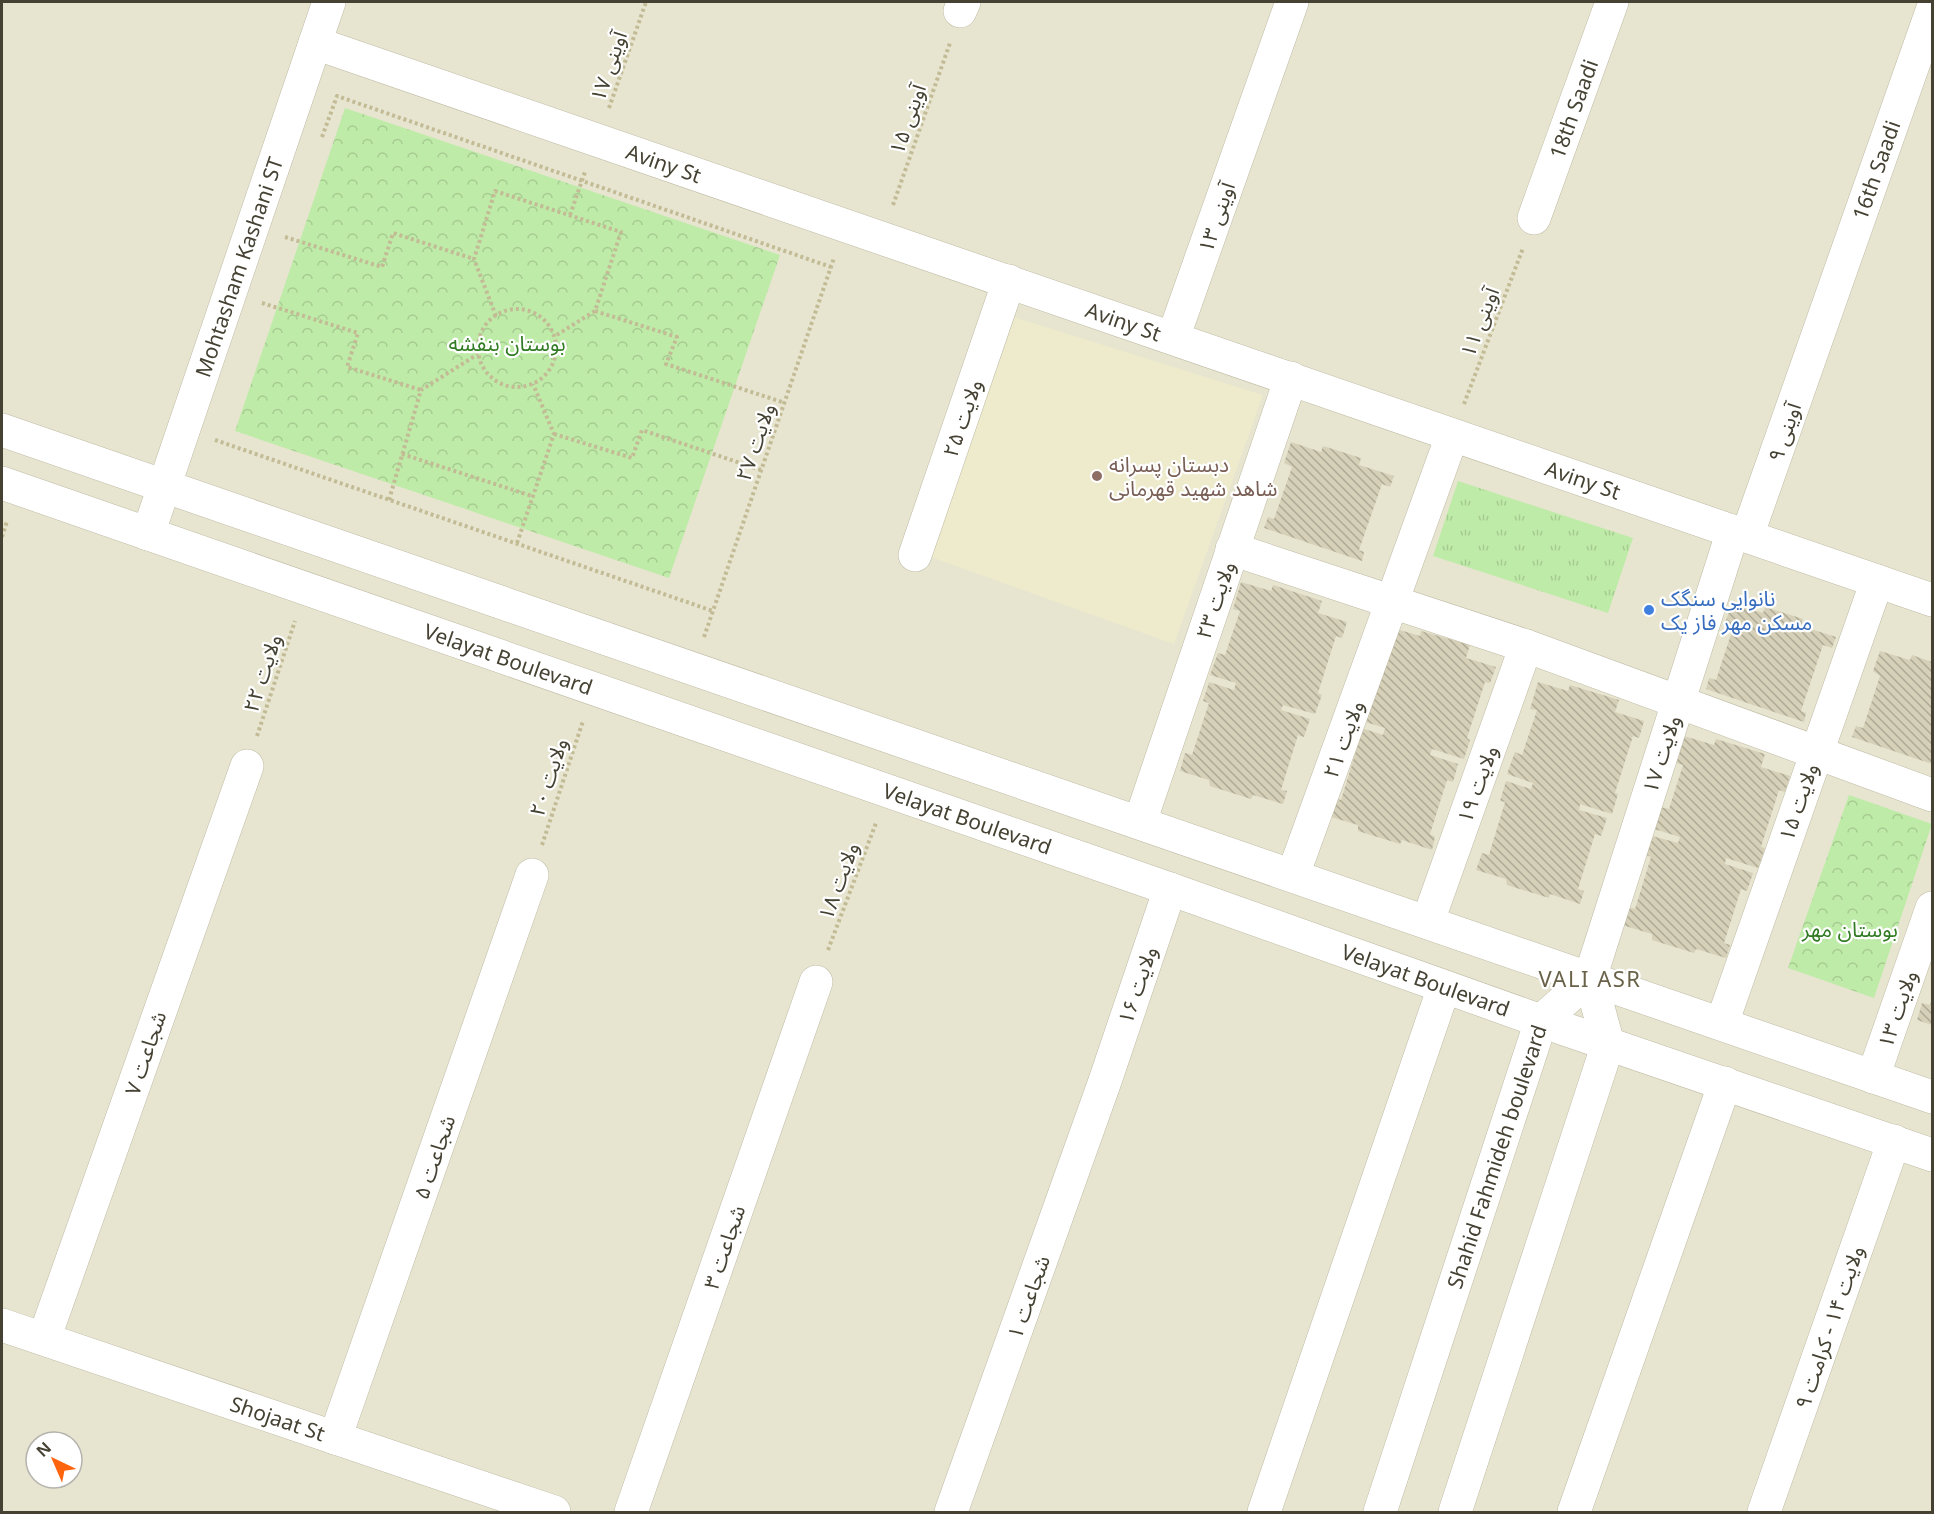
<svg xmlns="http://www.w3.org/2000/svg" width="1934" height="1514" font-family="'Noto Sans','Noto Sans Arabic',sans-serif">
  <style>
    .residential { fill: #e7e5d0; fill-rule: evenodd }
    .education { fill: #edebcb }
    .grass { fill: url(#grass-tufts) }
    .park { fill: url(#park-crowns) }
    .building { fill: url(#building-back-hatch) }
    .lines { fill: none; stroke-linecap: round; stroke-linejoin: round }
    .minor-casing { stroke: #bfbba5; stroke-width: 34 }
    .path { stroke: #c2bb95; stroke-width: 4; stroke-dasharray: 3 3; stroke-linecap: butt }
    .minor { stroke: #fff; stroke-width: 33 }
    .education-dot { fill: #8d6e63; stroke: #fff; stroke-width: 2 }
    .shop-dot { fill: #3f7fe0; stroke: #fff; stroke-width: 2 }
    .labels { text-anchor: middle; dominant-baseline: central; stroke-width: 4.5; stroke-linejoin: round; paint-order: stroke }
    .street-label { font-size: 21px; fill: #454233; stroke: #fff }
    .park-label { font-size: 21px; fill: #317b22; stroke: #fff }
    .education-label { font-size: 21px; fill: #785e54; stroke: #fff; text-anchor: start }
    .shop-label { font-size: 21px; fill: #366cbe; stroke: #fff; text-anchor: start }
    .neighbourhood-label { font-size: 22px; letter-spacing: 1.5px; fill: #696249; stroke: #fff }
  </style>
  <defs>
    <pattern id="grass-tufts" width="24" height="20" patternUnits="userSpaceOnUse" patternTransform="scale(1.5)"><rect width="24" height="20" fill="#bfeba8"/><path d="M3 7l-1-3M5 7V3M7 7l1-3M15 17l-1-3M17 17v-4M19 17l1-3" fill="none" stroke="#a6cb91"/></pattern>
    <pattern id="park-crowns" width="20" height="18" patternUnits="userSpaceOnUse" patternTransform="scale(1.5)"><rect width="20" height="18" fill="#bfeba8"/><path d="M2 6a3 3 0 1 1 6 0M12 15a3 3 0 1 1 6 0" fill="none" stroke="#a6cb91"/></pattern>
    <pattern id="building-back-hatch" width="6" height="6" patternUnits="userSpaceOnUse" patternTransform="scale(1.5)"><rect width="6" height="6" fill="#d5d0b7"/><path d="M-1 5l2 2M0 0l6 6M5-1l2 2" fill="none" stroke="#afaa95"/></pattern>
  </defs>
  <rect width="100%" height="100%" fill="#f3f1e3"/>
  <!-- residential -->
  <path class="residential" d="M2,2H1932V1512H2ZM36,1442H72V1478H36Z"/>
  <!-- education -->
  <path class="education" d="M1014,317L1263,395L1174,644L931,557Z"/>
  <!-- grass -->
  <path class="grass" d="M1458,481L1633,538L1608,613L1433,556Z"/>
  <!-- park -->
  <path class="park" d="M345,108L780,255L669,578L235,431Z
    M1849,795L1932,824L1874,998L1788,968Z"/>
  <!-- building -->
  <path class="building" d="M1291,442L1321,452L1323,446L1361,458L1359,465L1394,476L1390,487L1382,484L1359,550L1364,552L1362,561L1264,528L1268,517L1274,519L1292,467L1284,463Z
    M1241,582L1271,591L1273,585L1322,601L1318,613L1347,622L1342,638L1336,636L1318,693L1322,695L1315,714L1283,705L1281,710L1310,719L1304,737L1298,735L1281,790L1287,791L1283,804L1253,795L1251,799L1210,786L1209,780L1180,771L1185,753L1192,755L1209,703L1203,701L1209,682L1234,690L1236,683L1210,675L1218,653L1225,655L1240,611L1233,609Z
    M1732,603L1763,613L1765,607L1803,619L1801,626L1836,637L1832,648L1823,645L1801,711L1806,713L1804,722L1706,689L1709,678L1716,680L1733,628L1725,623Z
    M1390,627L1420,636L1421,631L1470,645L1466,658L1496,667L1490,683L1485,682L1467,738L1470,740L1464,759L1432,749L1430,755L1458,764L1453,782L1447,780L1430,834L1435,837L1432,850L1402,840L1400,844L1358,831V825L1328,816L1333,798L1341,800L1357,748L1352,746L1358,727L1383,735L1385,728L1359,720L1366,698L1374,700L1388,656Z
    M1880,651L1910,660L1912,655L1932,662V764L1852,737L1856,726L1863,728L1880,676L1873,671Z
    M1538,682L1568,691L1570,685L1619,700L1615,712L1644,721L1639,738L1633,736L1615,793L1618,794L1612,814L1580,804L1579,810L1607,818L1601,836L1595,834L1578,889L1584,891L1580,904L1550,894L1549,898L1507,885L1506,879L1476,870L1482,853L1489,855L1505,802L1500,801L1506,781L1531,789L1533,783L1507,774L1515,752L1522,755L1537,710L1530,709Z
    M1684,736L1714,745L1716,739L1765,754L1761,767L1790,776L1785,792L1779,790L1761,847L1765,848L1758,868L1726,858L1725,864L1753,873L1747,891L1741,889L1724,943L1730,945L1726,958L1696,949L1694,953L1652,940V934L1622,925L1628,907L1635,909L1651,857L1646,855L1652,836L1678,843L1680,837L1654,829L1660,807L1669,809L1683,765L1676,763Z
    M1932,998V1025L1917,1020L1922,1003L1930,1005Z"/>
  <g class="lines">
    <defs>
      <g id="minor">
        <path d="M960,11L964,2"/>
        <path id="s1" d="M315,43L1932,600"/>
        <path id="s2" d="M1534,218L1612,2"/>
        <path d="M1173,338L1292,2"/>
        <path d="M2,430L1932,1097"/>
        <path id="s3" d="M2,483L1170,889L1541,1021L1932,1155"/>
        <path id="s4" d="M148,534L329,2"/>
        <path id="s5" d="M1747,536L1932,11"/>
        <path d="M1232,549L1526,646L1932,795"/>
        <path d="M915,555L1009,281"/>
        <path d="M1140,822L1291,378"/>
        <path d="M1293,875L1452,436"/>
        <path d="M1428,921L1526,646"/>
        <path d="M1590,978L1733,531"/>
        <path d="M1722,1023L1877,581"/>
        <path d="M1873,1077L1932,908"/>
        <path id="s6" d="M2,1325L554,1512"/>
        <path d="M44,1339L247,766"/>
        <path d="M335,1438L532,875"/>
        <path d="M631,1512L816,982"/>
        <path d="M951,1512L1105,1081L1170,889"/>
        <path d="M1264,1512L1444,987"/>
        <path id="s7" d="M1380,1512L1541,1021L1590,978"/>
        <path d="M1455,1512L1608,1044L1590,978"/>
        <path d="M1574,1512L1725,1083"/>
        <path d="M1764,1512L1894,1141"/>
      </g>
    </defs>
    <!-- minor casing -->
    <use href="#minor" class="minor-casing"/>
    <!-- path -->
    <path class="path" d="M609,108L646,2
      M322,137L337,96L831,267
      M893,205L950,43
      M570,215L585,172
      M285,237L382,267L393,233L474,259
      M262,303L358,333L347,367L421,390
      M478 348a39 39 0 1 1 78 0a39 39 0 1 1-78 0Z
      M595,311L677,337L666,364L785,403
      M496,316L474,259L495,191L621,232L595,311L555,336
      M1464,404L1523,248
      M554,434L632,458L642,430L761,470
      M215,440L713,611
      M402,454L532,496
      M389,500L421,390L478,354
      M2,537L7,521
      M517,543L554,434L533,384
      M704,637L834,258
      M257,736L295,621
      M542,845L583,721
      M828,950L876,823"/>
    <!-- minor -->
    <use href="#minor" class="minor"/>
  </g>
  <!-- markers -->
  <circle class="education-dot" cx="1097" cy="476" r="6"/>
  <circle class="shop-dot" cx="1649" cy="610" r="6"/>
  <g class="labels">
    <!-- street labels -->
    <g class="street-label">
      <text transform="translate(608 66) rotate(-71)">آوینی ۱۷</text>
      <text stroke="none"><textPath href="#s2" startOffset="116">18th Saadi</textPath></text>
      <text transform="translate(907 119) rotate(-71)">آوینی ۱۵</text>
      <text stroke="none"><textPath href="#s1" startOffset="369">Aviny St</textPath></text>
      <text stroke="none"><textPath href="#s5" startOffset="388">16th Saadi</textPath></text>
      <text transform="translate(1216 217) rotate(-71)">آوینی ۱۳</text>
      <text stroke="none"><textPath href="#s4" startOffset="282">Mohtasham Kashani ST</textPath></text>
      <text stroke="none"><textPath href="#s1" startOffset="855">Aviny St</textPath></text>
      <text transform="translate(1479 322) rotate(-69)">آوینی ۱۱</text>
      <text transform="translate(962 418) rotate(-71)">ولایت ۲۵</text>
      <text transform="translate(1784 432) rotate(-71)">آوینی ۹</text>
      <text transform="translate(755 442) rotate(-71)">ولایت ۲۷</text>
      <text stroke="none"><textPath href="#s1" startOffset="1341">Aviny St</textPath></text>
      <text transform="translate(1215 600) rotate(-71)">ولایت ۲۳</text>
      <text stroke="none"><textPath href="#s3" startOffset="536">Velayat Boulevard</textPath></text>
      <text transform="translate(262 673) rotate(-72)">ولایت ۲۲</text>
      <text transform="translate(1343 739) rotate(-70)">ولایت ۲۱</text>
      <text transform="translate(1661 754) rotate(-72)">ولایت ۱۷</text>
      <text transform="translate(548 777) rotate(-72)">ولایت ۲۰</text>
      <text transform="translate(1477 784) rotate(-70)">ولایت ۱۹</text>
      <text transform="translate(1798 802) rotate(-71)">ولایت ۱۵</text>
      <text stroke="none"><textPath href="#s3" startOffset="1022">Velayat Boulevard</textPath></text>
      <text transform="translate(838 881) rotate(-70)">ولایت ۱۸</text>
      <text stroke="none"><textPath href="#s3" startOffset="1508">Velayat Boulevard</textPath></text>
      <text transform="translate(1137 985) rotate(-71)">ولایت ۱۶</text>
      <text transform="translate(1897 1009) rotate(-71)">ولایت ۱۳</text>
      <text transform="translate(145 1053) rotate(-71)">شجاعت ۷</text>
      <text transform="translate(434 1157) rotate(-71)">شجاعت ۵</text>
      <text stroke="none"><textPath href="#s7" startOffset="374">Shahid Fahmideh boulevard</textPath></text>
      <text transform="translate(724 1247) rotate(-71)">شجاعت ۳</text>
      <text transform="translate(1028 1297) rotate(-70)">شجاعت ۱</text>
      <text transform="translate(1829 1327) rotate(-71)">ولایت ۱۴ - کرامت ۹</text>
      <text stroke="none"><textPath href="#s6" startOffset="291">Shojaat St</textPath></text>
    </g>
    <!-- park labels -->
    <g class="park-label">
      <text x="507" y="343">بوستان بنفشه</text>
      <text x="1850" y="929">بوستان مهر</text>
    </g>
    <!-- education labels -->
    <g class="education-label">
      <text x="1109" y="464">دبستان پسرانه<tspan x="1109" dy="24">شاهد شهید قهرمانی</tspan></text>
    </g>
    <!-- shop labels -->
    <g class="shop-label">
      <text x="1661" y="598">نانوایی سنگک<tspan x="1661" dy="24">مسکن مهر فاز یک</tspan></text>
    </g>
    <!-- neighbourhood labels -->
    <g class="neighbourhood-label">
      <text x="1590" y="978">VALI ASR</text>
    </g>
  </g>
  <!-- border -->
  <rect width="1934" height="1514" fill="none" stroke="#454233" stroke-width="6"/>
  <!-- north arrow -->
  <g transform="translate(54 1460) rotate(316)"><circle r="28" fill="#ffffff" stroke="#b5b3ad" stroke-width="1.5"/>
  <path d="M0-4.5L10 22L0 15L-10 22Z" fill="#ff640e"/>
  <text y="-9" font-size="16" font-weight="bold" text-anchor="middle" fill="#454233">N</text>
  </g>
</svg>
